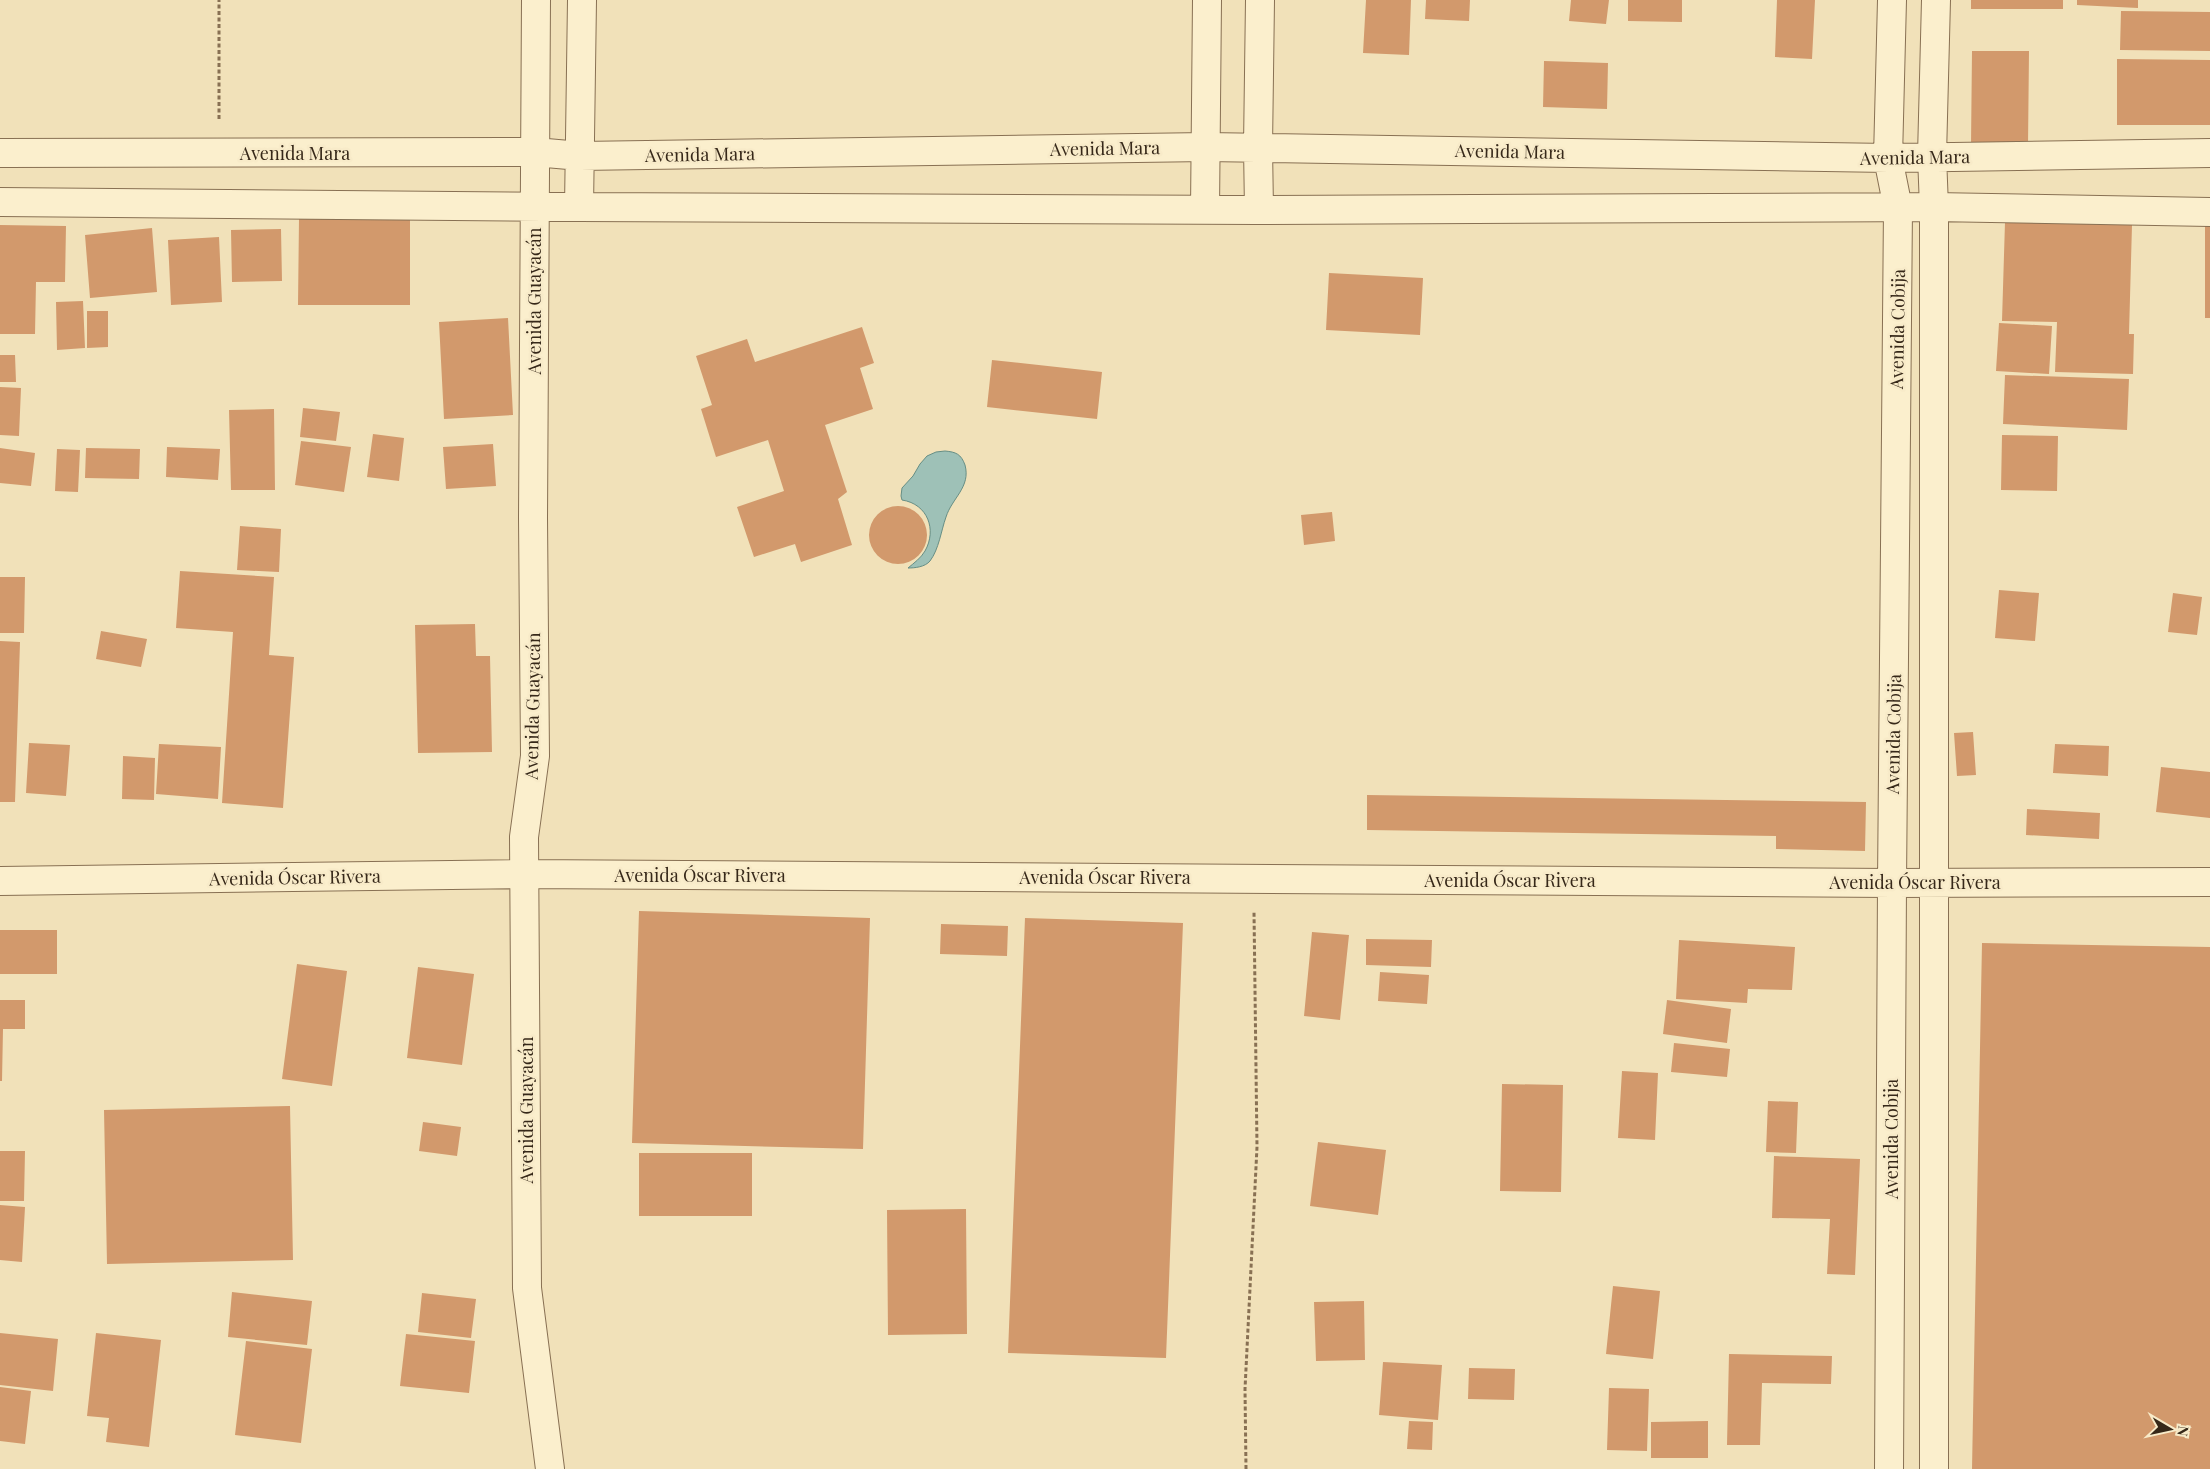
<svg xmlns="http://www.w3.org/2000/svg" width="2210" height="1469" font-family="'Playfair Display',serif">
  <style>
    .water { fill: #9ec1b7; stroke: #668e85 }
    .building { fill: #d2996c }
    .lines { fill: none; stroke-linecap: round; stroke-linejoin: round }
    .street-casing { stroke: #887053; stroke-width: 30 }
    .path { stroke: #887053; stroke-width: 3; stroke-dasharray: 4 2.5; stroke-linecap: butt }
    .street { stroke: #fbefcd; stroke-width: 28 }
    .labels { text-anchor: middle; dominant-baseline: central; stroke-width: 5; stroke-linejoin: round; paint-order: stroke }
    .street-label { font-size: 18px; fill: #362819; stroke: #f8ebc9 }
  </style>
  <rect width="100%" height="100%" fill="#f1e1b9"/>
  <!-- water -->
  <path class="water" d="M945,451C956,452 961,454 965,465C971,487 952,498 946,517C941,531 939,549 930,561C925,567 915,568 908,568C914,563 921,558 925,551C937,530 928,504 902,500L901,496L902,488L913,476L920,464L927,456L936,452Z"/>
  <!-- building -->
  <path class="building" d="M1366,0H1411L1409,55L1363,53Z
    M1426,0H1470L1469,21L1425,19Z
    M1571,0H1609L1606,24L1569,21Z
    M1628,0H1682V22L1628,21Z
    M1777,0H1815L1812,59L1775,57Z
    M1971,0H2063V9H1971Z
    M2077,0H2138V8L2077,5Z
    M2121,11L2210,12V51L2120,50Z
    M1972,51H2029L2028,145H1971Z
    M2117,59L2210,60V125H2117Z
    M1544,61L1608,63L1607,109L1543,107Z
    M299,219H410V305H298Z
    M2005,222L2132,225L2129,334H2134L2133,374L2055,372L2057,322L2002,321Z
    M0,225L66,226L65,282H36L35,334H0Z
    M2205,225H2210V318H2205Z
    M152,228L157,292L90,298L85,235Z
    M281,229L282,281L232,282L231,230Z
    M219,237L222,302L171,305L168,240Z
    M1329,273L1423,278L1420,335L1326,330Z
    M83,301L85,348L57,350L56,302Z
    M87,311H108V347L87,348Z
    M508,318L513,415L444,419L439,322Z
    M1999,323L2052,326L2049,374L1996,371Z
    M862,327L874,363L860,368L873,409L825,425L847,492L838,499L852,545L801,562L795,544L754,557L737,507L784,491L768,440L716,457L701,409L712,405L696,356L747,339L755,362Z
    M0,355H15L16,382H0Z
    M992,360L1102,372L1097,419L987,407Z
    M2005,375L2129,379L2127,430L2003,424Z
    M0,387L21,388L19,436L0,435Z
    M303,408L340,412L336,441L300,437Z
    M274,409L275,490H231L229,410Z
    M373,434L404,438L399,481L367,477Z
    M2002,435L2058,436L2057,491L2001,490Z
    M301,441L351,447L344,492L295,485Z
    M493,444L496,486L446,489L443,447Z
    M167,447L220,449L218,480L166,477Z
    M0,448L35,453L31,486L0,483Z
    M86,448L140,449L139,479L85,478Z
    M57,449L80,450L78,492L55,491Z
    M869 535a29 29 0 1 1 58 0a29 29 0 1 1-58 0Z
    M1332,512L1335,541L1304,545L1301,515Z
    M240,526L281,529L279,572L237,570Z
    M180,571L274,577L269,655L294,657L283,808L222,803L233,632L176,628Z
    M0,577H25L24,633H0Z
    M1999,590L2039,593L2035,641L1995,638Z
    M2173,593L2202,597L2197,635L2168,632Z
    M475,624L476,656H490L492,752L418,753L415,625Z
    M101,631L147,639L141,667L96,659Z
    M0,641L20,642L15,802H0Z
    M1973,732L1976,775L1957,776L1954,733Z
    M29,743L70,745L66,796L26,793Z
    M159,744L221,747L218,799L156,794Z
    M2055,744L2109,746L2108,776L2053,773Z
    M123,756L155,758L154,800L122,799Z
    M2161,767L2210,772V818L2156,812Z
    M1367,795L1866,802L1865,851L1776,849V836L1367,830Z
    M2027,809L2100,813L2099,839L2026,835Z
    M639,911L870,918L863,1149L632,1143Z
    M1025,918L1183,923L1166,1358L1008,1353Z
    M941,924L1008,926L1007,956L940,954Z
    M0,930H57V974H0Z
    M1312,932L1349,935L1340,1020L1304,1016Z
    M1366,939L1432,940L1431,967L1366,965Z
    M1679,940L1795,947L1792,990L1748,989L1747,1003L1676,999Z
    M1982,943L2210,947V1469H1972Z
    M297,964L347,971L332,1086L282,1079Z
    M418,967L474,974L462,1065L407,1058Z
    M1380,972L1429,975L1427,1004L1378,1001Z
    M0,1000H25V1029H3L2,1081H0Z
    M1667,1000L1731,1009L1727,1043L1663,1034Z
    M1674,1043L1730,1049L1727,1077L1671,1072Z
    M1622,1071L1658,1073L1655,1140L1618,1138Z
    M1502,1084L1563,1085L1561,1192L1500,1191Z
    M1768,1101L1798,1102L1796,1153L1766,1152Z
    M290,1106L293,1260L107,1264L104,1110Z
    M423,1122L461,1127L457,1156L419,1151Z
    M1318,1142L1386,1150L1378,1215L1310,1206Z
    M0,1151H25L24,1201H0Z
    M639,1153H752V1216H639Z
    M1774,1156L1860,1159L1855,1275L1827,1274L1830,1219L1772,1218Z
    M0,1205L25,1207L22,1262L0,1260Z
    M966,1209L967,1334L888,1335L887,1210Z
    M1613,1286L1660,1291L1653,1359L1606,1354Z
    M232,1292L312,1301L307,1345L228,1337Z
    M422,1293L476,1299L471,1338L418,1332Z
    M1364,1301L1365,1360L1316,1361L1314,1302Z
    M0,1333L58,1339L53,1391L0,1385Z
    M96,1333L161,1340L149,1447L106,1442L109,1418L87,1416Z
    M406,1334L475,1341L469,1393L400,1386Z
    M246,1341L312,1349L301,1443L235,1435Z
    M1729,1354L1832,1356L1831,1384L1762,1383L1760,1445H1727Z
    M1383,1362L1442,1365L1438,1420L1379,1415Z
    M1469,1368L1515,1369L1514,1400L1468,1399Z
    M0,1387L31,1391L25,1444L0,1441Z
    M1609,1388L1649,1389L1647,1451L1607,1450Z
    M1409,1421L1433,1422L1432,1450L1407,1449Z
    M1708,1421V1458H1651V1422Z"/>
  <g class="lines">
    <defs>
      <path id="street" d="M536,0L533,518L535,756L524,837L527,1288L550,1469
        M0,153L535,152L580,156L1206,147L1888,158L2210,153
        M0,202L579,207L1259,210L1934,207L2210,212
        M579,207L582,0
        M1205,210L1207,0
        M1259,210L1258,147L1260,0
        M0,881L524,874L1892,883L2210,882
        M1889,1469L1892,883L1898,208L1888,158L1892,0
        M1934,1469V207L1932,156L1936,0"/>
    </defs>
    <!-- street casing -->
    <use href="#street" class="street-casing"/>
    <!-- path -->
    <path class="path" d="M219,119V0
      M1246,1469L1245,1389L1257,1147L1254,912"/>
    <!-- street -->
    <use href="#street" class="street"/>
  </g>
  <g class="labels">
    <!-- street labels -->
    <g class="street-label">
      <text transform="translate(1105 148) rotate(-1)">Avenida Mara</text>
      <text transform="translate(1510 151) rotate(1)">Avenida Mara</text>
      <text x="295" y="153">Avenida Mara</text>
      <text transform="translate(700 154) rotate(-1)">Avenida Mara</text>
      <text transform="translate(1915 157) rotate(-1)">Avenida Mara</text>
      <text transform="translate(534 301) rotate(-90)">Avenida Guayacán</text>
      <text transform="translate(1897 329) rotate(-89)">Avenida Cobija</text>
      <text transform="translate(532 706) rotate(-89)">Avenida Guayacán</text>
      <text transform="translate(1893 734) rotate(-89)">Avenida Cobija</text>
      <text x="700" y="875">Avenida Óscar Rivera</text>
      <text transform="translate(295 877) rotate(-1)">Avenida Óscar Rivera</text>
      <text x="1105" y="877">Avenida Óscar Rivera</text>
      <text x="1510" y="880">Avenida Óscar Rivera</text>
      <text x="1915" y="882">Avenida Óscar Rivera</text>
      <text transform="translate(526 1110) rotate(-90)">Avenida Guayacán</text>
      <text transform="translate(1891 1139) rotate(-90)">Avenida Cobija</text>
    </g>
  </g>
  <!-- north arrow -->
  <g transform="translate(2170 1429) rotate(99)" stroke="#f8ebc9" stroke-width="4" paint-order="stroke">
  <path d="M0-4L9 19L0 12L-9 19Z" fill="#362819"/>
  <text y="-8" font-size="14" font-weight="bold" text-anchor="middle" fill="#362819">N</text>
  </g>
</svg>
